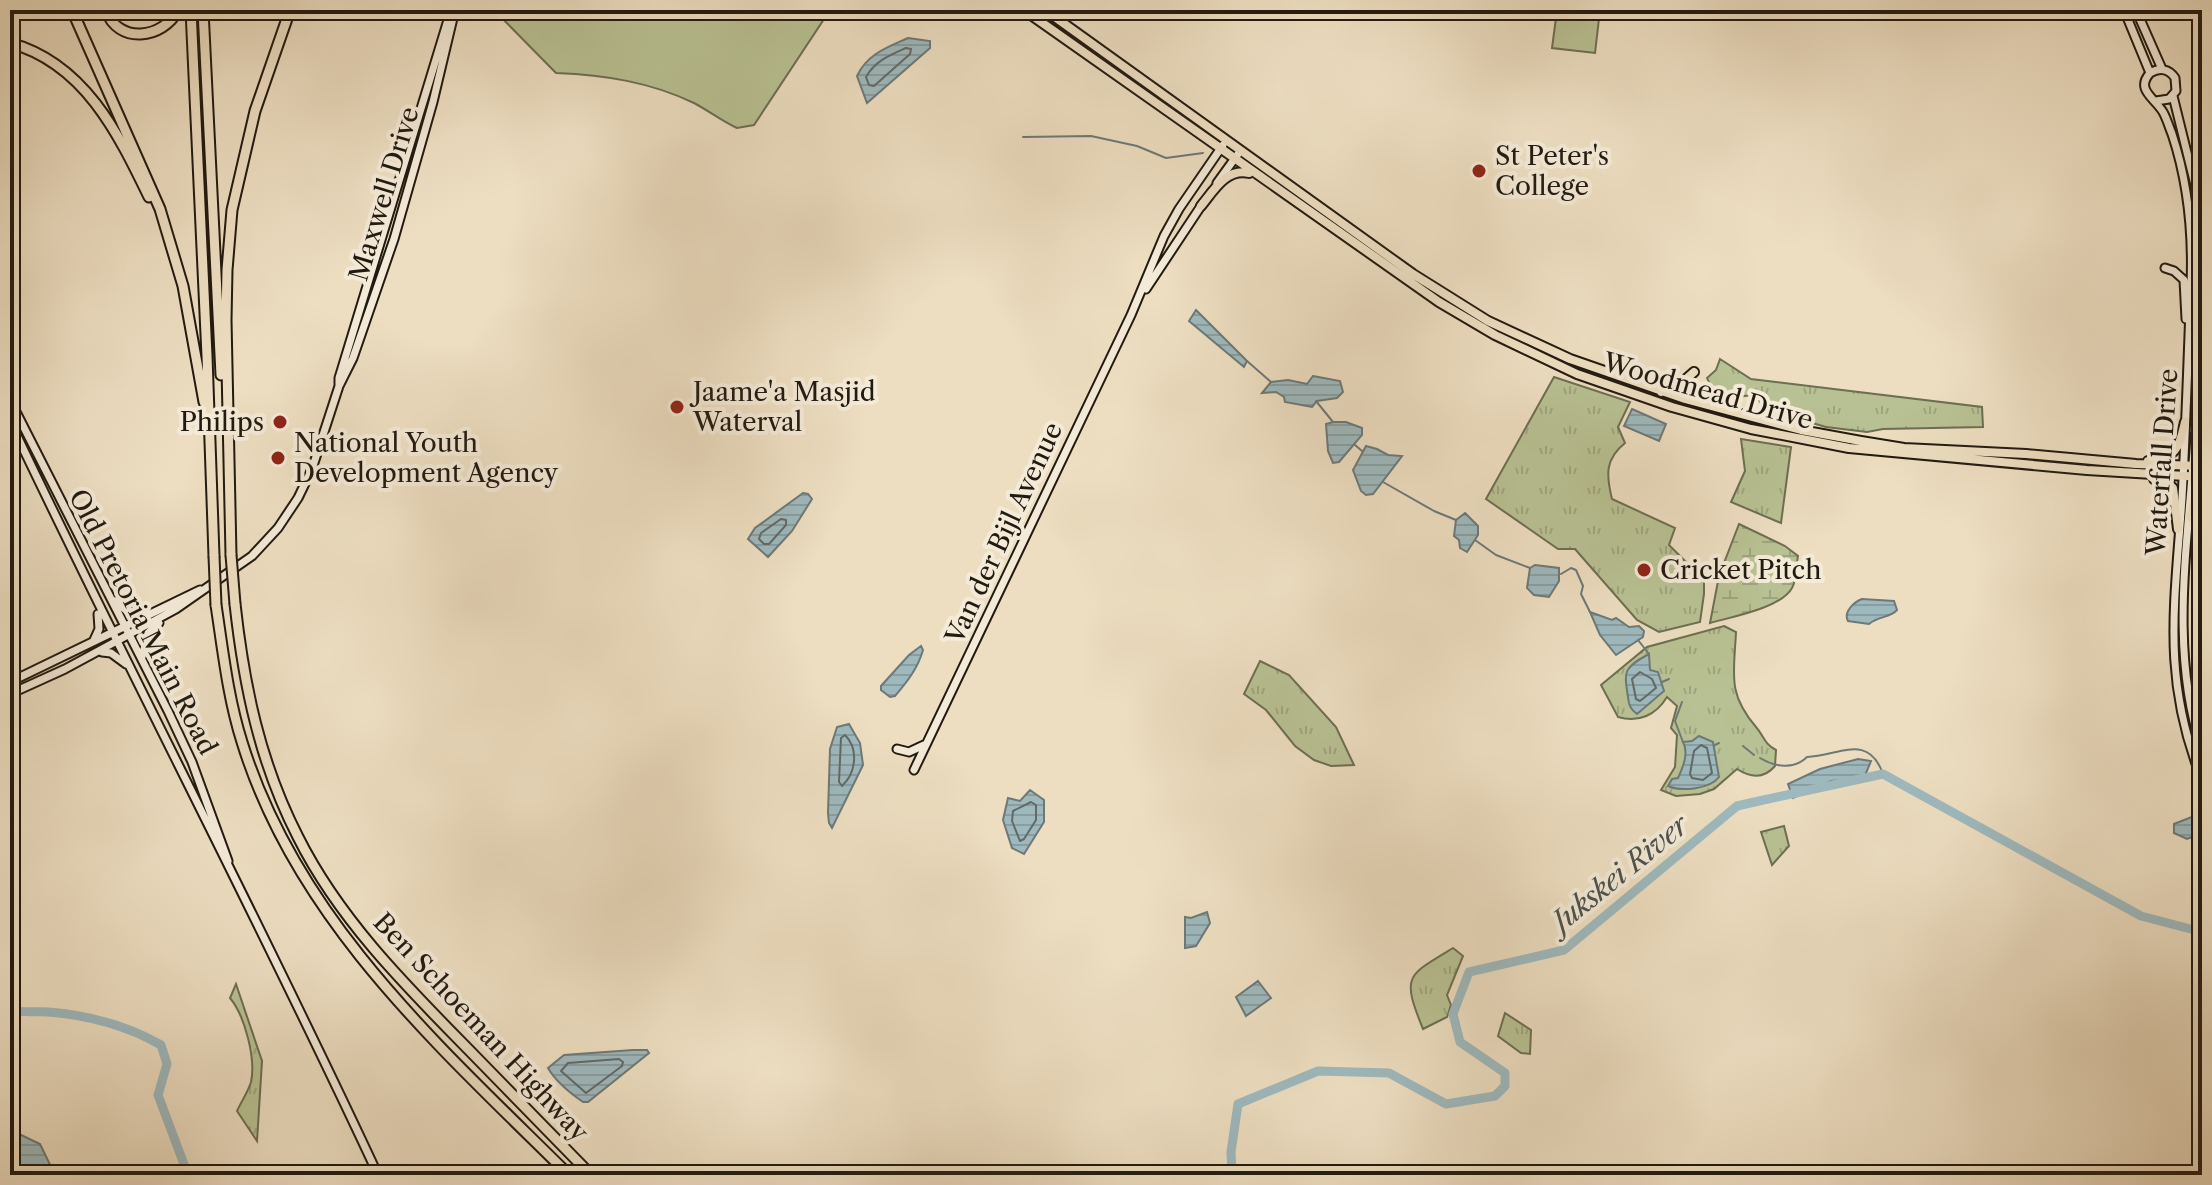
<svg xmlns="http://www.w3.org/2000/svg" width="2212" height="1185" font-family="'Libre Caslon Text',serif">
  <style>
    .green { fill: #b8c193; stroke: #6d6e52; stroke-width: 2 }
    .wetland { fill: url(#wetland-marsh); stroke: #6d6e52; stroke-width: 2 }
    .park { fill: url(#park-tufts); stroke: #6d6e52; stroke-width: 2 }
    .water { fill: url(#water-rules); stroke: #6c7978; stroke-width: 2 }
    .lines { fill: none; stroke-linecap: round; stroke-linejoin: round }
    .shore { stroke: #606a67; stroke-width: 2 }
    .stream { stroke: #6c7978; stroke-width: 2 }
    .river { stroke: #9eb9be; stroke-width: 9 }
    .secondary-casing { stroke: #221a10; stroke-width: 11 }
    .primary-casing { stroke: #221a10; stroke-width: 12 }
    .highway-casing { stroke: #221a10; stroke-width: 13 }
    .secondary { stroke: #f3ead7; stroke-width: 7 }
    .primary { stroke: #eddec1; stroke-width: 8 }
    .highway { stroke: #eddec1; stroke-width: 9 }
    .highway-bridge-casing { stroke: #221a10; stroke-width: 13; stroke-linecap: butt }
    .highway-bridge { stroke: #eddec1; stroke-width: 9 }
    .poi-dot { fill: #8f2418; stroke: #f3ead7; stroke-width: 3 }
    .labels { text-anchor: middle; dominant-baseline: central; stroke-width: 8; stroke-linejoin: round; paint-order: stroke }
    .poi-label { font-size: 26px; fill: #221a10; stroke: #f3ead7; text-anchor: start }
    .street-label { font-size: 26px; fill: #221a10; stroke: #f3ead7 }
    .water-label { font-size: 28px; font-style: italic; fill: #4d524d; stroke: #f3ead7 }
  </style>
  <defs>
    <pattern id="wetland-marsh" width="20" height="14" patternUnits="userSpaceOnUse" patternTransform="scale(2)"><rect width="20" height="14" fill="#b8c193"/><path d="M1 5h8M5 5V1M11 12h8M15 12V8" fill="none" stroke="#9ea57e"/></pattern>
    <pattern id="park-tufts" width="24" height="20" patternUnits="userSpaceOnUse" patternTransform="scale(2)"><rect width="24" height="20" fill="#b8c193"/><path d="M3 7l-1-3M5 7V3M7 7l1-3M15 17l-1-3M17 17v-4M19 17l1-3" fill="none" stroke="#9ea57e"/></pattern>
    <pattern id="water-rules" width="6" height="5" patternUnits="userSpaceOnUse" patternTransform="scale(2)"><rect width="6" height="5" fill="#9eb9be"/><path d="M0 2.5h6" fill="none" stroke="#889ea2"/></pattern>
  </defs>
  <rect width="100%" height="100%" fill="#eddec1"/>
  <filter id="stains"><feTurbulence type="fractalNoise" baseFrequency=".0025" numOctaves="4"/><feColorMatrix values="0 0 0 0 .2 0 0 0 0 .09 0 0 0 0 .02 0 0 0 .5 -.17"/></filter>
  <radialGradient id="worn" r=".72"><stop offset=".6" stop-color="#630" stop-opacity="0"/><stop offset="1" stop-color="#630" stop-opacity=".3"/></radialGradient>
  <!-- green -->
  <path class="green" d="M494,10H830L754,125L737,128C722,121 709,111 694,103C650,82 605,75 556,73Z
    M1557,10H1600L1595,53L1552,48Z"/>
  <!-- wetland -->
  <path class="wetland" d="M1739,524L1785,546L1798,556C1796,565 1797,580 1792,588C1781,608 1731,617 1710,623L1719,576Z"/>
  <!-- park -->
  <path class="park" d="M1720,359L1751,379L1982,407L1983,427L1883,429L1867,432L1826,427L1765,409L1755,395C1732,396 1719,408 1707,378L1716,370Z
    M1554,377L1630,402L1618,427L1625,443C1605,459 1606,475 1612,499L1675,528L1669,545L1686,562L1704,569V594L1700,622L1659,632L1637,620L1575,549H1558L1486,499Z
    M1741,439L1791,447L1781,523L1731,502L1745,471Z
    M1724,626L1736,632C1734,674 1727,693 1756,727C1764,736 1764,744 1776,750L1775,766C1764,779 1751,778 1737,769L1714,789L1700,794L1676,796L1661,790L1675,767L1677,735L1671,728L1677,706L1667,697C1656,715 1639,723 1618,717L1601,685L1647,647Z
    M1260,661L1289,675L1336,727L1354,765L1331,766L1314,760L1295,746L1266,710L1244,694Z
    M1784,826L1789,846L1772,865L1761,832Z
    M1453,948L1463,956L1447,995L1451,1005L1447,1017L1423,1029C1401,975 1407,976 1453,948Z
    M236,984L262,1061L257,1141L237,1111C241,1102 248,1092 251,1082C256,1059 245,1016 230,998Z
    M1505,1013L1531,1030L1530,1054L1521,1053L1498,1036Z"/>
  <!-- water -->
  <path class="water" d="M908,38L930,41V48L867,103L857,76C867,54 888,47 908,38Z
    M1196,310L1247,361L1244,367L1189,321Z
    M1313,376L1340,381L1343,392L1337,398L1317,401L1312,407L1285,402L1284,397L1276,392L1262,393L1271,382L1288,380L1307,384Z
    M1632,409L1666,424L1659,441L1624,426Z
    M1333,422H1346L1362,428V435L1339,462L1333,463L1328,451L1326,424Z
    M1366,446L1377,449L1388,455L1402,456L1373,494L1366,495L1361,491L1353,470Z
    M803,493L808,494L812,499L792,531L768,557L748,539L755,528Z
    M1465,513L1478,526V535L1467,552L1460,548L1459,540L1454,536L1456,520Z
    M1535,565L1559,568V581L1549,597L1534,595L1527,588L1530,568Z
    M1862,599L1894,601L1897,610C1890,618 1878,616 1869,624L1848,621C1843,612 1854,602 1862,599Z
    M1590,612L1612,620L1616,618L1629,627L1639,626L1644,631L1643,637L1616,655L1600,635Z
    M921,646L923,650C918,668 907,682 895,696L890,697L881,690V686L909,655Z
    M1649,654L1650,670L1658,672L1664,691L1637,714C1630,709 1629,705 1628,697C1624,671 1623,668 1649,654Z
    M849,724L860,743L863,765L832,828L829,823L828,813L830,749L837,727Z
    M1699,736L1713,742L1719,777C1710,789 1682,792 1668,786L1672,779L1678,778C1683,767 1689,753 1683,742L1692,741Z
    M1858,759L1871,761L1864,778L1831,781L1793,798L1788,784L1820,769Z
    M1030,790L1044,800V822L1024,854L1012,848L1003,820L1008,798L1020,801Z
    M2194,816L2201,820L2202,833L2187,839L2174,833V824Z
    M1207,912L1210,923L1196,946L1185,948V917L1191,918Z
    M1258,981L1271,998L1246,1016L1236,997Z
    M633,1050H647L649,1053L588,1102H583C570,1093 556,1082 548,1068L564,1055Z
    M19,1134L40,1144L55,1175H10V1148L17,1143Z"/>
  <g class="lines">
    <!-- shore -->
    <path class="shore" d="M906,48L911,49L910,54L874,86L869,85L866,77C875,61 890,55 906,48Z
      M781,519L786,520V525L769,544H764L759,539L761,533Z
      M1640,672L1652,679L1656,688L1640,701L1636,699L1632,679Z
      M845,735C859,749 856,773 842,786L839,782L841,738Z
      M1701,745L1707,748L1712,773L1703,780L1692,778L1690,774L1694,751Z
      M1031,802L1036,805V820L1024,839L1020,841L1012,821L1013,811Z
      M619,1059L623,1062L622,1066L586,1093L561,1071L568,1063Z"/>
    <!-- stream -->
    <path class="stream" d="M1023,137L1091,136L1137,146L1166,158L1203,153
      M1247,361L1271,382
      M1316,401L1333,422
      M1355,445L1362,451
      M1383,482L1434,511L1456,520
      M1475,540L1496,555L1530,568
      M1561,574L1571,568L1576,570L1583,586L1581,594L1590,612
      M1638,640L1649,654
      M1662,682L1669,679
      M1682,702L1675,721L1683,742
      M1715,745L1719,743
      M1743,746L1754,755
      M1760,758C1775,767 1794,770 1807,757C1839,756 1868,732 1883,774"/>
    <!-- river -->
    <path class="river" d="M10,1010C22,1013 35,1011 48,1012C87,1015 126,1025 161,1045L167,1064L158,1095L188,1175
      M1232,1175L1231,1152L1238,1104L1318,1071L1389,1073L1446,1104L1495,1096L1505,1086V1073L1460,1042L1453,1014L1469,972L1564,950L1737,806L1750,803L1883,774L2141,916L2202,932"/>
    <defs>
      <path id="secondary" d="M2124,10L2150,73
        M2136,10L2162,69
        M2173,96L2195,185L2202,240
        M2156,101L2169,99L2176,91L2175,78C2169,69 2160,67 2150,73C2135,90 2155,98 2163,112C2167,119 2169,127 2172,134C2188,182 2193,235 2191,285C2188,356 2186,427 2182,498C2175,604 2161,677 2202,780
        M1217,183L1238,154
        M2192,214L2197,270L2198,346L2202,353
        M2165,268L2174,271L2184,280L2186,319
        M1146,289L1203,203
        M339,386L353,358L394,239L433,102L454,14
        M10,400L168,711L192,762L228,861
        M2196,410L2202,365
        M10,421C130,674 260,921 378,1175
        M2195,435C2189,540 2168,648 2202,750
        M115,601L127,611L142,616
        M94,640L99,629L98,614
        M102,652L111,653L126,664
        M142,657L148,633L159,623
        M10,682L200,590
        M10,694L65,669L176,609L252,556L278,528L298,498L312,469L339,386V378L451,10
        M897,749L909,752L924,745
        M914,770L1131,315L1164,236L1179,209L1223,145"/>
      <path id="primary" d="M1024,10L1439,302L1495,335L1577,374L1672,407L1751,429L1849,448L2087,470L2202,477
        M1045,10L1413,274L1488,321L1570,359L1685,399L1801,430L1861,441L1904,448L2026,454L2136,464L2202,466
        M1201,206C1214,190 1226,168 1249,173
        M1661,392L1678,386L1694,372
        M2196,408L2198,441L2202,454
        M2148,461C2178,455 2178,450 2185,422
        M2154,479L2165,481L2173,488L2178,529
        M2190,517L2197,491L2202,485"/>
      <path id="highway" d="M72,10L160,209L183,286L204,402
        M106,10C118,45 163,39 178,10
        M191,10L207,356L214,556
        M203,10L221,375
        M10,43C84,63 118,133 149,197
        M231,555L226,320L227,270L232,210L255,111L290,10
        M235,604C244,686 260,763 298,837C339,919 405,985 468,1049C509,1091 550,1133 591,1175
        M216,605C223,651 228,698 242,742C297,921 440,1047 569,1175"/>
    </defs>
    <!-- secondary casing -->
    <use href="#secondary" class="secondary-casing"/>
    <!-- primary casing -->
    <use href="#primary" class="primary-casing"/>
    <!-- highway casing -->
    <use href="#highway" class="highway-casing"/>
    <!-- secondary -->
    <use href="#secondary" class="secondary"/>
    <!-- primary -->
    <use href="#primary" class="primary"/>
    <!-- highway -->
    <use href="#highway" class="highway"/>
    <defs>
      <path id="highway-bridge" d="M231,555L235,604
        M214,556L216,605"/>
    </defs>
    <!-- highway-bridge casing -->
    <use href="#highway-bridge" class="highway-bridge-casing"/>
    <!-- highway-bridge -->
    <use href="#highway-bridge" class="highway-bridge"/>
  </g>
  <!-- markers -->
  <g class="poi-dot">
    <circle cx="1479" cy="171" r="8"/>
    <circle cx="677" cy="407" r="8"/>
    <circle cx="280" cy="422" r="8"/>
    <circle cx="278" cy="458" r="8"/>
    <circle cx="1644" cy="570" r="8"/>
  </g>
  <g class="labels">
    <!-- poi labels -->
    <g class="poi-label">
      <text x="1495" y="156">St Peter's<tspan x="1495" dy="30">College</tspan></text>
      <text x="693" y="392">Jaame'a Masjid<tspan x="693" dy="30">Waterval</tspan></text>
      <text x="264" y="422" text-anchor="end">Philips</text>
      <text x="294" y="443">National Youth<tspan x="294" dy="30">Development Agency</tspan></text>
      <text x="1660" y="570">Cricket Pitch</text>
    </g>
    <!-- street labels -->
    <g class="street-label">
      <text transform="translate(384 194) rotate(-73)">Maxwell Drive</text>
      <text transform="translate(1708 391) rotate(16)">Woodmead Drive</text>
      <text transform="translate(2162 462) rotate(-86)">Waterfall Drive</text>
      <text transform="translate(1004 533) rotate(-65)">Van der Bijl Avenue</text>
      <text transform="translate(143 622) rotate(63)">Old Pretoria Main Road</text>
      <text transform="translate(481 1027) rotate(47)">Ben Schoeman Highway</text>
    </g>
    <!-- water labels -->
    <g class="water-label">
      <text transform="translate(1620 873) rotate(-39)">Jukskei River</text>
    </g>
  </g>
  <!-- margin -->
  <rect width="2212" height="1185" fill="none" stroke="#eddec1" stroke-width="40"/>
  <rect x="12" y="12" width="2188" height="1161" fill="none" stroke="#221a10" stroke-width="4"/>
  <rect x="20" y="20" width="2172" height="1145" fill="none" stroke="#221a10" stroke-width="2"/>
  <rect width="100%" height="100%" filter="url(#stains)"/>
  <rect width="100%" height="100%" fill="url(#worn)"/>
</svg>
